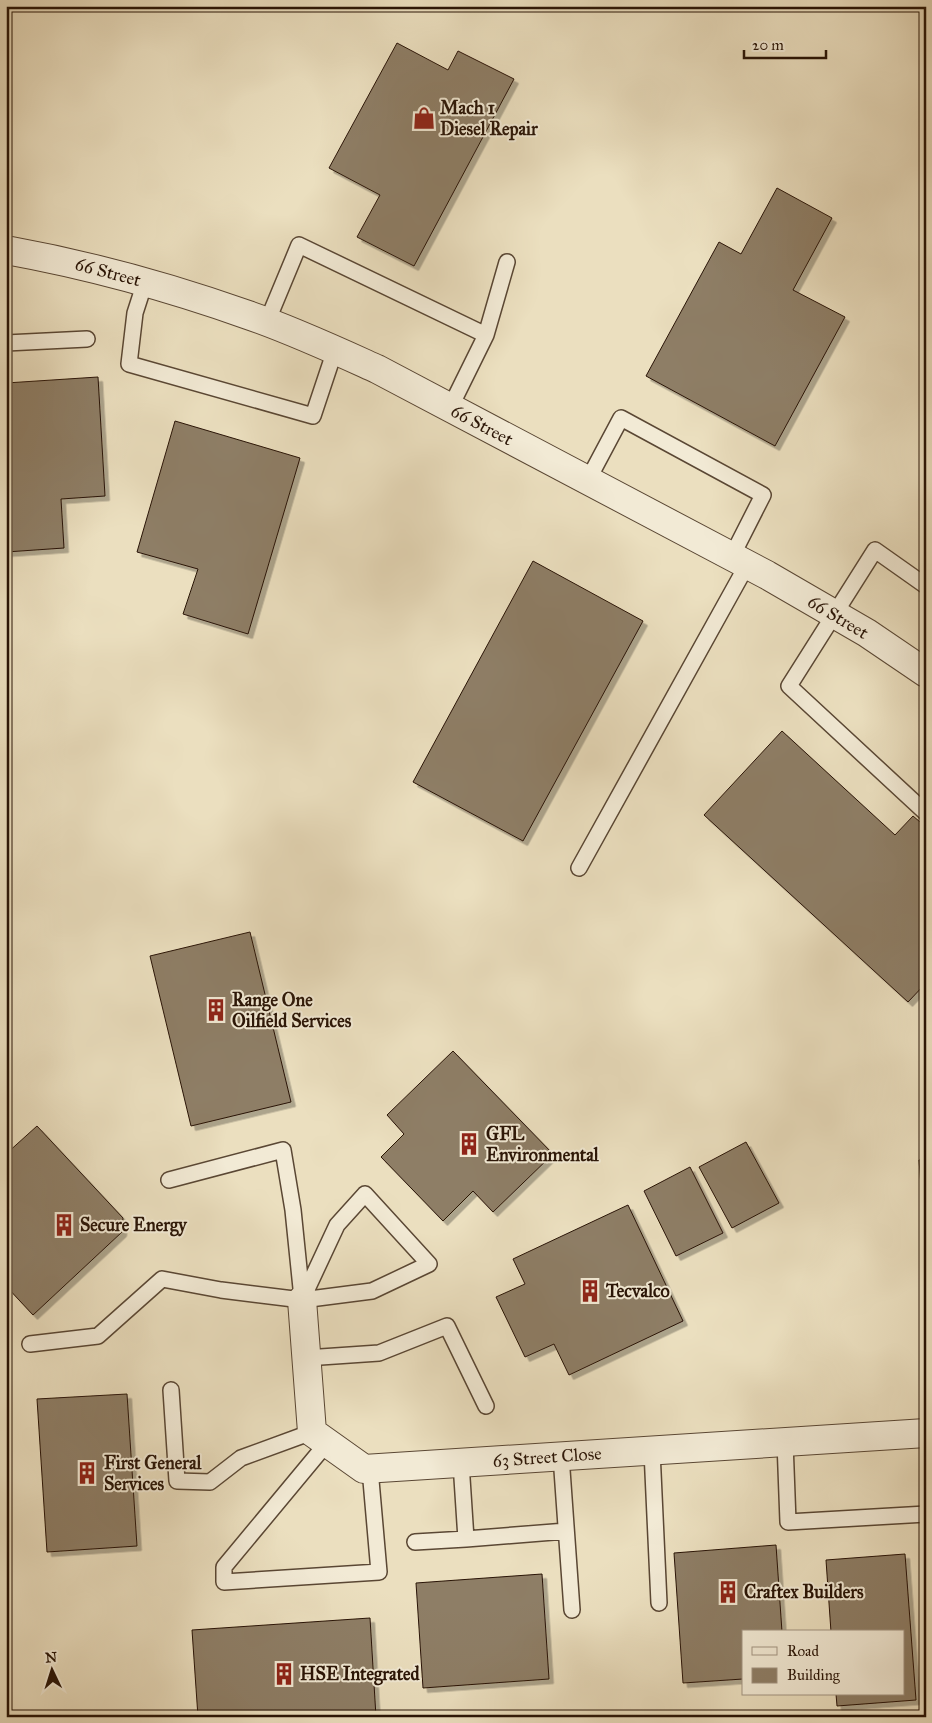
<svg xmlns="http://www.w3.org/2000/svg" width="932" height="1723" font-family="'IM FELL Great Primer',serif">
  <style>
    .building { fill: #8e7e66; stroke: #291406; filter: url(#shadow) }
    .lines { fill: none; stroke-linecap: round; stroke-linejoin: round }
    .lane-casing { stroke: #5a4734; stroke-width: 18 }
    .street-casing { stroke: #5a4734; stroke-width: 30 }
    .lane { stroke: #f2ead5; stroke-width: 15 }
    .street { stroke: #f2ead5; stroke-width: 28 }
    .labels { text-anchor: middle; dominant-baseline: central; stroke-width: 4; stroke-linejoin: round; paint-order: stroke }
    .poi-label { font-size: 18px; font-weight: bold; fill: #291406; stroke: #f2ead5; text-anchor: start }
    .street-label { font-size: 18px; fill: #291406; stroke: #f2ead5 }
  </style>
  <defs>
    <filter id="shadow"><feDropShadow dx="4.5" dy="4.5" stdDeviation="0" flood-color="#0004"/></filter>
  </defs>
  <rect width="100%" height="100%" fill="#ebdfbf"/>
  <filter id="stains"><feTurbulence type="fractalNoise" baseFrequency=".004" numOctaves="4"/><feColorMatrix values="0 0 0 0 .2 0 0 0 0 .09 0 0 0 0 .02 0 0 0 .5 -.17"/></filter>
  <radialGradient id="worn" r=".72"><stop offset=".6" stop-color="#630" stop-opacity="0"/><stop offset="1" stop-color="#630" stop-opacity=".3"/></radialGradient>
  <!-- building -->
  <path class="building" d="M397,43L448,70L458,51L514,79L414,266L357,237L380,195L329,168Z
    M777,188L832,218L793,290L845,317L775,446L646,376L719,242L741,254Z
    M98,377L105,496L61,499L64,548L6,552V383Z
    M175,421L300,458L248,634L183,614L198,569L137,552Z
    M533,561L643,621L523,841L413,782Z
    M782,731L895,835L913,816L926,827V983L908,1002L704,815Z
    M250,932L291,1102L191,1126L150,956Z
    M453,1051L553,1154L493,1212L473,1191L443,1221L381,1157L404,1134L387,1115Z
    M37,1126L123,1218L122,1232L33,1315L6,1286V1154Z
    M746,1142L779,1203L732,1228L699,1167Z
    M926,1159V1254L919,1160Z
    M690,1167L723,1233L676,1256L644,1191Z
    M628,1205L683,1321L569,1375L554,1344L525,1357L496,1297L525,1284L513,1259Z
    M127,1394L137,1546L47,1552L37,1399Z
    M776,1545L782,1632H743V1679L683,1683L674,1553Z
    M905,1554L916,1700L837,1706L836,1694H903V1632H831L826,1560Z
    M542,1574L549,1679L423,1688L416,1583Z
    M370,1618L376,1717H198L192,1630Z"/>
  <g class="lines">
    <defs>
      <path id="lane" d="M145,282L135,313L129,364L313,416L335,350
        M267,322L299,245L486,335L450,408
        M486,335L507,262
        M6,343L87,339
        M588,480L621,418L763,495L732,556
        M926,586L875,550L789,686L926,813
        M579,868L747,565
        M169,1180L283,1150L293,1210L302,1298
        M30,1344L98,1336L162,1279L221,1290L302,1300L372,1291L429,1264L365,1194L337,1225L302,1300
        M306,1358L379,1353L447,1326L486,1406
        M171,1390L177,1481L210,1482L241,1458L312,1432
        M785,1442L788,1522L926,1514
        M327,1443L224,1567V1582L379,1572L370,1469
        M652,1451L659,1603
        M561,1456L572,1610
        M461,1463L466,1539L566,1531
        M415,1542L466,1539"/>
      <path id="street" d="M6,250C89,265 169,287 248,315C292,330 335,350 377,369L767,575L867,633L926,673
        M302,1300L312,1432L364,1469L926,1433"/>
    </defs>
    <!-- lane casing -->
    <use href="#lane" class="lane-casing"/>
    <!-- street casing -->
    <use href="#street" class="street-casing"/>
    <!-- lane -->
    <use href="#lane" class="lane"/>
    <!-- street -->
    <use href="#street" class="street"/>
  </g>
  <!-- icons -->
  <defs>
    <symbol id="shop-bare" viewBox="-9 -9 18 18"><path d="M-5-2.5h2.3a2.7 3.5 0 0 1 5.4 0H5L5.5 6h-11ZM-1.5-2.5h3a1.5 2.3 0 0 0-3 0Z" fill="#8f2418" stroke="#f2ead5" stroke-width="2.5" paint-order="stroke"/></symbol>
    <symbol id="building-bare" viewBox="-9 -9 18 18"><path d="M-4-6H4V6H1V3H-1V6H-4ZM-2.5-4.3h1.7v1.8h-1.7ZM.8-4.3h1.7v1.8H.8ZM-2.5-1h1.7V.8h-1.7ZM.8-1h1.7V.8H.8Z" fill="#8f2418" stroke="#f2ead5" stroke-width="2.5" paint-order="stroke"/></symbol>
  </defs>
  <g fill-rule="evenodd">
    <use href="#shop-bare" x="408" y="102" width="32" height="32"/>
    <use href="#building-bare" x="200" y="994" width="32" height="32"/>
    <use href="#building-bare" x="453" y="1128" width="32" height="32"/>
    <use href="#building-bare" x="48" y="1209" width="32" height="32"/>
    <use href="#building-bare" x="574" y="1275" width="32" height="32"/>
    <use href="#building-bare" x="71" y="1457" width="32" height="32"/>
    <use href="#building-bare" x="712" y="1576" width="32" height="32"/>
    <use href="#building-bare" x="268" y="1658" width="32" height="32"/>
  </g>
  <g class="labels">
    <!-- poi labels -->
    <g class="poi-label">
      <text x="440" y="108">Mach 1<tspan x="440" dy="21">Diesel Repair</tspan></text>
      <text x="232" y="1000">Range One<tspan x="232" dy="21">Oilfield Services</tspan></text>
      <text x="486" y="1134">GFL<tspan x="486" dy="21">Environmental</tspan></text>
      <text x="80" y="1225">Secure Energy</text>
      <text x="606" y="1291">Tecvalco</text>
      <text x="104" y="1463">First General<tspan x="104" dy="21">Services</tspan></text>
      <text x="744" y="1592">Craftex Builders</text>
      <text x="300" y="1674">HSE Integrated</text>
    </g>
    <!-- street labels -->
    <g class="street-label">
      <text transform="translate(108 272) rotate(15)">66 Street</text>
      <text transform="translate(482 425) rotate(28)">66 Street</text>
      <text transform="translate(838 617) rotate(31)">66 Street</text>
      <text transform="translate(547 1457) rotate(-4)">63 Street Close</text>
    </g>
  </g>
  <!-- margin -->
  <rect width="932" height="1723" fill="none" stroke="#ebdfbf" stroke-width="25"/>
  <rect x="8" y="8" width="917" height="1708" fill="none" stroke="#291406" stroke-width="2.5"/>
  <rect x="12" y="12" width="907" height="1698" fill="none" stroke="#291406"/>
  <!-- legend -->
  <rect x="742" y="1630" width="162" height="65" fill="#f2ead5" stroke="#a29482"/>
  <rect x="752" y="1647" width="25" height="8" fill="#f2ead5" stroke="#a29482"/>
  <text x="787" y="1656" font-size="15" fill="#291406">Road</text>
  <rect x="752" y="1668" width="25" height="15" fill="#8e7e66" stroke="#a29482"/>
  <text x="787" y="1680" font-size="15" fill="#291406">Building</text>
  <!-- north arrow -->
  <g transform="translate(52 1670) rotate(356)" stroke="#f2ead5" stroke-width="4" paint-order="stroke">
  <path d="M0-4L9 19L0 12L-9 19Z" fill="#291406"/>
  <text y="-8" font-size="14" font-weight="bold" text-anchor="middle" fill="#291406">N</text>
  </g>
  <!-- scale -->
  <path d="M744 50v8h82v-8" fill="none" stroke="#291406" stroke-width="2.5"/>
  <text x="752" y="50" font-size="15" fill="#291406" stroke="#f2ead5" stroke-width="4" paint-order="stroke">20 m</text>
  <rect width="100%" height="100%" filter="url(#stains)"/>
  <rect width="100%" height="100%" fill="url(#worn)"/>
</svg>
